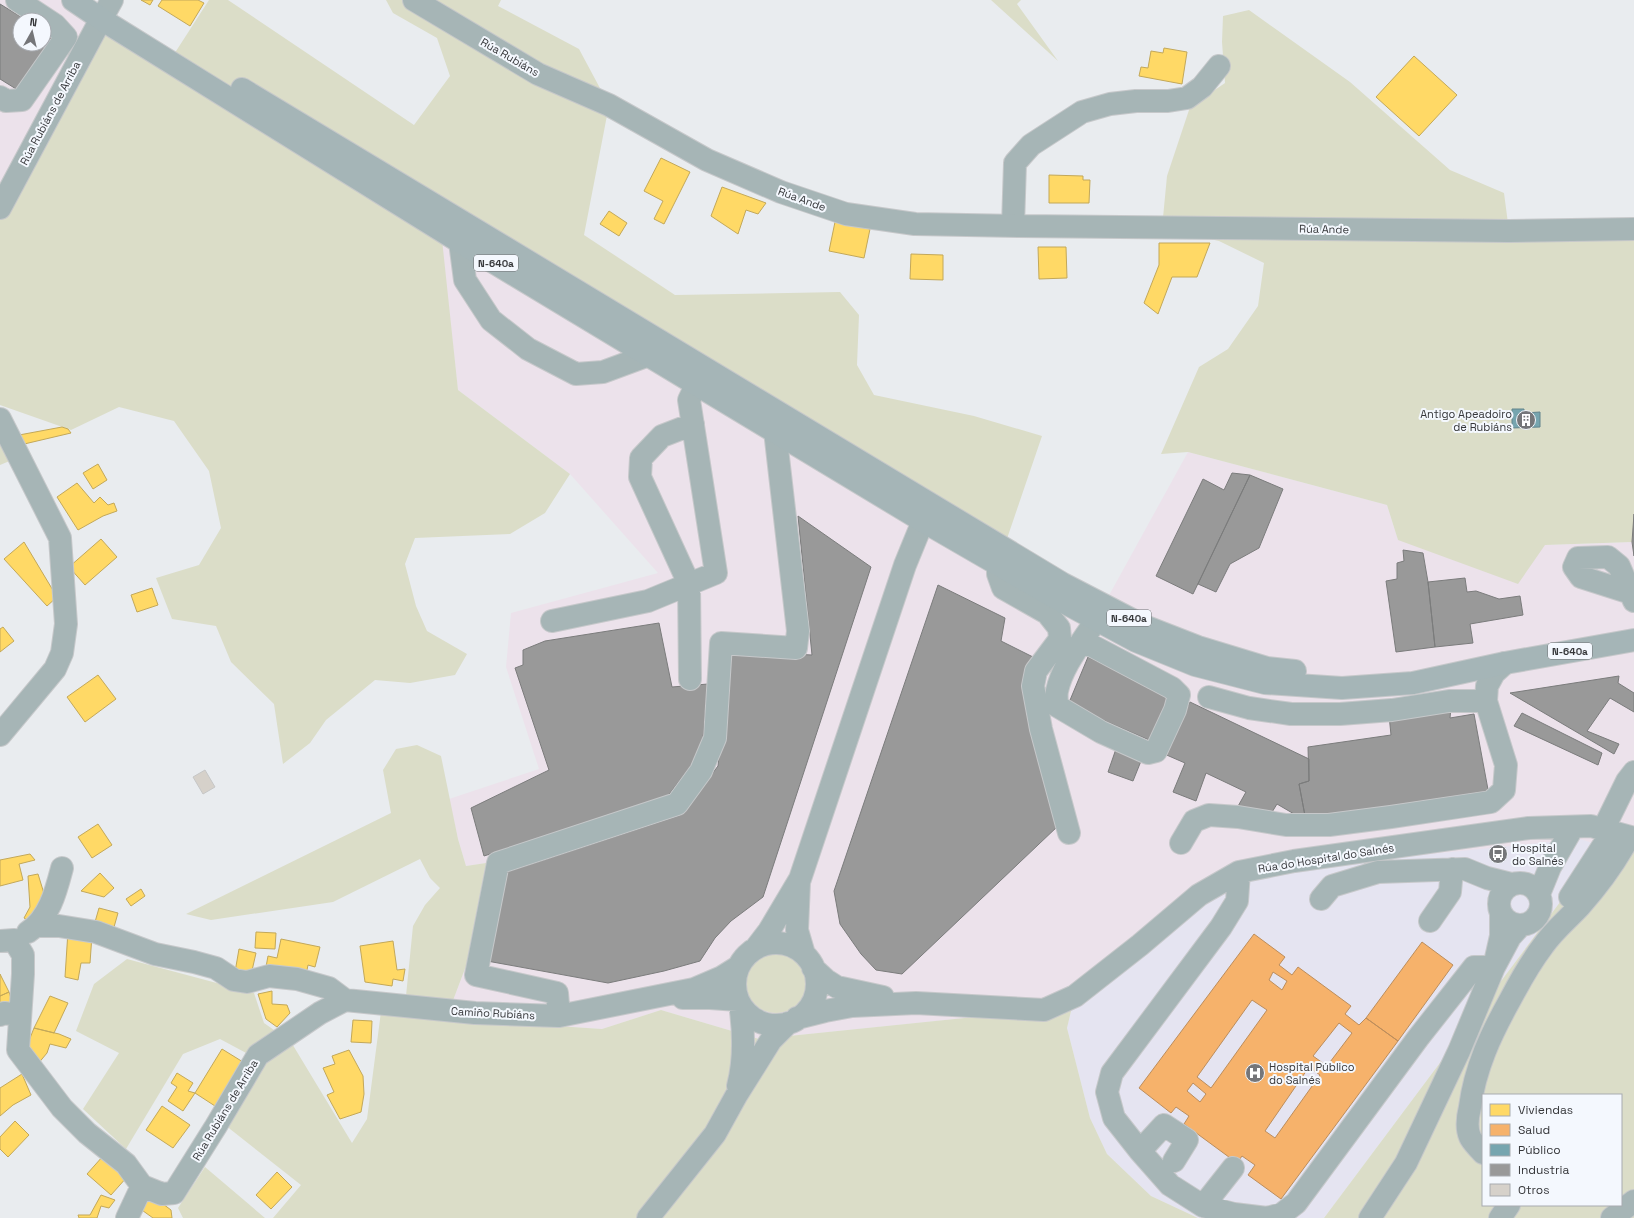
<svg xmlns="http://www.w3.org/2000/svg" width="1634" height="1218" font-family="'Space Grotesk',sans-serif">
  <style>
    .industrial { fill: #ece2eb; fill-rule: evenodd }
    .medical { fill: #e5e4f1 }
    .green { fill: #dbddc8; fill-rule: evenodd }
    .homes { fill: #ffd966; stroke: #c3a859 }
    .health { fill: #f6b26b; stroke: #bc8d5c; fill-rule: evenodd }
    .public { fill: #76a5af; stroke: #63848c }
    .industry { fill: #999; stroke: #7b7c7c }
    .building { fill: #d6d1ca; stroke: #c6c7c7 }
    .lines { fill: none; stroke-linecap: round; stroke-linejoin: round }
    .minor-casing { stroke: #c6c8ca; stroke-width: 24 }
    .major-casing { stroke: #c6c8ca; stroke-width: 24 }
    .minor { stroke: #a6b5b6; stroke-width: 22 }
    .major { stroke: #a5b5b7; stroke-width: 22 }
    .labels { text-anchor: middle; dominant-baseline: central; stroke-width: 4; stroke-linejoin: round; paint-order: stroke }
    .shield { fill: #f4f8fe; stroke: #6f7175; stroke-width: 1 }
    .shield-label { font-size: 10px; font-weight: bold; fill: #36373a }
    .street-label { font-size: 11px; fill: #36373a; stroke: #f4f8fe }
    .poi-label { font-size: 11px; fill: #36373a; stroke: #f4f8fe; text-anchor: start }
  </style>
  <rect width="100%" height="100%" fill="#e9ecef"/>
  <!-- industrial -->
  <path class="industrial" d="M0,0H73L101,19L0,209ZM20,20H44V44H20Z
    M440,229L1096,619L1188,452L1387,505L1398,540L1545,545L1632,542L1634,514V846L1603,841L1239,872L1044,1010L759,1039L661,1010L602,1029L451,1019L449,1011L466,966L486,863L466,866L458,839L449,799L539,769L506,667L511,613L658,573L570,474L458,390Z"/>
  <!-- medical -->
  <path class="medical" d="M1580,839L1602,846L1324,1218H1198L1151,1196L1107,1154L1090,1118L1067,1028L1072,1007L1210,889L1281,869Z"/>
  <!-- green -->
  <path class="green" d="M209,0H228L414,125L450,76L437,38L393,13L386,0H501L498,6L579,49L609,105L584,235L675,295L840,292L859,315L857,365L874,395L974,416L1042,436L998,565L441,230L458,390L570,474L545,513L510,534L415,538L405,564L416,606L427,631L467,654L455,675L410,683L375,680L326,720L310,743L283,764L274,704L231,662L216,626L172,619L156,578L199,565L221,528L209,471L174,421L119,407L71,430L0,405V209L101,19L169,62Z
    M991,0H1021L1017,4L1058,61Z
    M1249,10L1350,82L1450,170L1504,193L1509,231L1634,229V514L1632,542L1545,545L1518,584L1398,540L1387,505L1188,452L1161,454L1199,367L1228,349L1258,306L1264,263L1219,241L1162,228L1167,176L1190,107L1225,83L1222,42L1223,16Z
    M0,441L12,460L0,465Z
    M417,745L441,756L458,839L466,866L486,863L466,966L449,1011L451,1019L602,1029L661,1010L759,1039L1072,1007L1067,1028L1090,1118L1107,1154L1151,1196L1198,1218H273L301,1185L225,1125L263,1062L220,1039L183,1054L126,1149L83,1109L119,1053L76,1031L94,984L127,959L254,993L264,1023L291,1042L352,1143L367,1119L382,1004L405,1006L413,926L425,905L440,888L430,878L420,859L333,902L211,920L186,914L391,813L383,770L396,749Z
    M1634,845V1218H1324L1602,846ZM1483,1095H1621V1205H1483Z
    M746 983a30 30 0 1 1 60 0a30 30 0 1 1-60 0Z
    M205,1167L265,1218H183L178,1208Z"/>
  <!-- homes -->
  <path class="homes" d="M141,0H153L150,5Z
    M162,0H198L204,3L190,26L158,6Z
    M1164,48L1187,52L1182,84L1139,76L1141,67L1148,68L1151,51L1163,53Z
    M1414,56L1457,95L1419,136L1376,97Z
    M661,158L690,172L664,224L654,219L663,201L644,191Z
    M1049,175L1083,176V180H1090L1089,203H1049Z
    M722,187L766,203L758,214L746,210L738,234L711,216Z
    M609,211L627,223L619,236L600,224Z
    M835,222L870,229L864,258L829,251Z
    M1159,243H1210L1197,277H1172L1158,314L1144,303L1159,265Z
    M1038,247H1066L1067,278L1039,279Z
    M911,254L943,255V280L910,279Z
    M62,427L68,429L71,433L20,445L19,435Z
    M98,464L107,480L93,489L83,473Z
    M77,483L94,503L100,497L108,505L114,503L117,511L103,516L78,530L57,497Z
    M101,539L117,557L85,585L69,567Z
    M24,542L57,597L47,606L4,559Z
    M152,588L158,605L137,612L131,595Z
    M3,627L14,641L0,652V629Z
    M98,675L116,699L85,722L67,697Z
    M98,824L112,845L92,858L78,837Z
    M30,854L35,860L19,864L23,880L0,886V860Z
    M100,873L114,888L104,897L81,891Z
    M38,874L46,900L32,923L24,918L30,907L28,876Z
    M141,889L145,896L131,906L126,899Z
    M99,908L118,913L114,927L95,922Z
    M68,931L92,935L90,963H81L78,980L65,977Z
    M256,932L276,933L275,949L255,948Z
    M281,939L320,947L315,967L308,965L306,975L266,967L268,956L277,958Z
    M393,941L397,970L405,969L403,981L393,979L392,986L365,982L360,946Z
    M239,949L256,953L251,975L235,972Z
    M0,974L9,992L0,996Z
    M272,991V1004L287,1005L290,1013L277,1027L266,1019L258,994Z
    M9,992L14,1008L0,1011V996Z
    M50,996L68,1003L54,1033L34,1028Z
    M353,1020L372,1021L371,1043L351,1042Z
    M34,1028L59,1034L71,1039L66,1048L50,1044L47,1053L37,1065L25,1051Z
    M222,1049L243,1062L215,1106L195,1093Z
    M349,1050L363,1076L364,1094L361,1112L340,1119L327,1095L334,1092L323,1068L335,1064L332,1056Z
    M177,1073L193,1083L188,1091L195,1093L183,1111L168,1101L177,1087L171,1083Z
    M22,1074L31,1095L13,1105L0,1116V1088Z
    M162,1106L190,1125L173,1148L146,1130Z
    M15,1121L29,1135L8,1157L0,1149V1137Z
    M103,1156L127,1177L111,1195L87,1174Z
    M277,1172L292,1187L271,1209L256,1195Z
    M147,1192L171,1210L172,1218H153L139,1208Z
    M101,1195L115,1200L109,1208L101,1206L97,1218H79L78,1215H90Z"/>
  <!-- health -->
  <path class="health" d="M1254,934L1285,957L1279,965L1292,975L1298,967L1351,1006L1345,1014L1359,1025L1366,1018L1398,1041L1281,1199L1248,1175L1255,1165L1242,1156L1237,1163L1184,1124L1189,1116L1176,1107L1171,1113L1139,1088ZM1273,972L1287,981L1282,990L1269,980ZM1252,1000L1267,1010L1211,1088L1197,1077ZM1339,1023L1352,1033L1327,1066L1313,1056ZM1309,1067L1320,1075L1275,1138L1265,1131ZM1193,1083L1206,1094L1200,1102L1187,1091Z
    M1422,942L1453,965L1398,1041L1366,1018Z"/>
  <!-- public -->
  <path class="public" d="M1512,409H1524V413L1540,412V427L1512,428Z"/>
  <!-- industry -->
  <path class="industry" d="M0,4L26,20H20V44H44V32L55,38L21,92L0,79Z
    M1232,473L1250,475L1193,594L1156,576L1203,479L1224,490Z
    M1250,475L1283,489L1259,548L1230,564L1216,592L1198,584Z
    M1634,514V556L1632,542Z
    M798,516L871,567L763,897L731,921L715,938L700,961L664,971L608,983L487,961L506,872L681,815L718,766L730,651L812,655Z
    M1403,550L1423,553L1428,582L1435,647L1396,652L1386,581L1397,579V563L1404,561Z
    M1465,578L1467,592L1476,591L1499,599L1520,596L1523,615L1470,624L1473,643L1435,647L1428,582Z
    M938,585L1005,618L1001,641L1035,658L1058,826L902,974L876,970L861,954L840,924L834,891Z
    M659,623L672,687L708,684L703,739L696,759L667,797L484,856L471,808L549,770L515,668L523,665V650L545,641Z
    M1088,657L1175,698L1156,743L1068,705Z
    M1619,676L1618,683L1634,693V712L1610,698L1587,731L1619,744L1614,754L1510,693Z
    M1190,702L1309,759V781L1299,784L1306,821L1277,804L1269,817L1237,808L1246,792L1206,773L1196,801L1173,792L1185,763L1162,753Z
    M1451,707L1450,718L1474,714L1489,795L1306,821L1299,784L1309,781L1308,747L1391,735L1389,715Z
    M1522,713L1602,753L1598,765L1514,726Z
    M1117,746L1143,756L1133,781L1108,772Z"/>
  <!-- building -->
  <path class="building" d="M205,770L215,787L203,794L193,777Z"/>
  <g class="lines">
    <defs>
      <path id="minor" d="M414,0L538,74L609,105L707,160L781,192L846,214L915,224L1019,226L1509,231L1634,229
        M107,9L112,0
        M0,97L6,101L22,100L66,37L55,25L17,0
        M0,208L101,19
        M1013,226L1015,163L1031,145L1082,112L1110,104L1136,101H1168L1187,98L1202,87L1219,66
        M460,242L465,280L491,320L528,349L576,374L603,372L649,355
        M0,419L60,538L66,624L62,653L55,669L0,735
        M998,565V574L1003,588L1047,613L1059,628L1060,639L1036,671L1033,686L1041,729L1069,833
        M1631,593L1581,577L1574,567L1578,558L1608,557L1619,566L1634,601
        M552,621L648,601L716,573L689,400L697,383
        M1083,641L1172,688L1179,695L1175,710L1156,751L1148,753L1101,732L1057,706C1057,701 1056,696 1057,691C1062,666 1083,641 1096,620
        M690,679L689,584L640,477L641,458L662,436L693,424
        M1209,697L1249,708L1291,714H1340L1392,710L1449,701H1486
        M1603,830L1627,781L1634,772
        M1181,843L1194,821L1209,815L1238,817L1286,825H1329L1391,817L1491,802L1504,790L1506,765L1486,701L1487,686L1494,673L1505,663
        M1239,872L1237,901L1221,927L1112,1073L1107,1092L1114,1118L1140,1151L1170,1185L1203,1206L1234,1214L1267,1218L1282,1214L1296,1203L1418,1038L1474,967H1494L1459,1051L1406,1163L1370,1218
        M799,882L797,930L804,954
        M1499 904a21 21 0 1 1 42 0a21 21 0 1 1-42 0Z
        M1539,894L1550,867L1573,827
        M1570,897L1612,832
        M1321,899L1332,886L1378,872L1465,869L1487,878L1511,884
        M1501,913V936L1494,967L1510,937L1521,925
        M1430,921L1450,892L1452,869
        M37,926H59L96,932L155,954L194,962L216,968L234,980L247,982L269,976L297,979L329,988L345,1000L320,1013L258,1055L216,1126L174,1193L162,1194L142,1186
        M28,932C49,919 56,891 62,868
        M0,941L14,940L23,955V974L18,1050L62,1108L87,1133L126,1164L142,1186L127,1218
        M735 984a41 41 0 1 1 82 0a41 41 0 1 1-82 0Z
        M756,948L769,931L800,879L905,565L923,521L914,505
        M813,968L826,980L837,987L883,997
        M683,998H710L738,1000
        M345,1000L475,1013L559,1016L694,989L722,977L738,967
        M0,1015L4,1013L20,1015
        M559,1016L557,993L476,975L498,863L677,804L701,771L715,738L721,643L796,648L798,631L775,431
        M797,1018L825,1011L852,1006L916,1003L1044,1010L1075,996L1140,945L1199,895L1239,872L1294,861L1529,828L1591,826L1634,838
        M738,1086C745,1059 744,1031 740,1004
        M1140,1151L1164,1125L1187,1140L1174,1161
        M1483,1153C1479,1148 1472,1142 1470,1137C1466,1128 1468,1115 1470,1107C1475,1068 1491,1034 1510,1000C1520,981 1530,963 1543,946C1553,931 1568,919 1580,906C1598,886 1616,861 1629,837
        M1203,1206L1233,1168
        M648,1218L715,1134L736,1096L771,1040L788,1023
        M1500,1218L1509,1205
        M1612,1218L1634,1201"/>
      <path id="major" d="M73,0L101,19L460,242L923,521L1056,598L1136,641L1195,665L1265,683L1342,688L1413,683L1505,663L1634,640
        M242,89L1063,584L1144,626L1198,647L1267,668L1295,671"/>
    </defs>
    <!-- minor casing -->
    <use href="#minor" class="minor-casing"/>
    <!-- major casing -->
    <use href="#major" class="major-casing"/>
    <!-- minor -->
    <use href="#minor" class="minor"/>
    <!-- major -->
    <use href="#major" class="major"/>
  </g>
  <!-- icons -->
  <defs>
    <symbol id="building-disc" viewBox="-11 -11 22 22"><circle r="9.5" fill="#757679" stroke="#f4f8fe"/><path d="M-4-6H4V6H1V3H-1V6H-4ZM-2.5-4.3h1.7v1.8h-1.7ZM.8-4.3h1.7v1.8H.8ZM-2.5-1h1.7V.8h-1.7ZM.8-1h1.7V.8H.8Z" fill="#fff"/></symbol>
    <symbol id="bus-disc" viewBox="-11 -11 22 22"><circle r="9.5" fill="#757679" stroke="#f4f8fe"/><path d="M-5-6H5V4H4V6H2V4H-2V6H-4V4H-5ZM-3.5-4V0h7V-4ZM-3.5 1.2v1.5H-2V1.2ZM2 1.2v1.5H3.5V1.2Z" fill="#fff"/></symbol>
    <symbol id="hospital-disc" viewBox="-11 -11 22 22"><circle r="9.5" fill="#757679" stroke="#f4f8fe"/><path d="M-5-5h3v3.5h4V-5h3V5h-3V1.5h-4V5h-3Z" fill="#fff"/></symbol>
  </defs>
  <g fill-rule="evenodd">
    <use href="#building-disc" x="1515" y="409" width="22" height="22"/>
    <use href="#bus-disc" x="1487" y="843" width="22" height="22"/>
    <use href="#hospital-disc" x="1244" y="1062" width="22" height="22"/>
  </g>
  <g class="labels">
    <!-- shield labels -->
    <g class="shield">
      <rect x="474" y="255" width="44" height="16" rx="3"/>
      <rect x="1107" y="610" width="44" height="16" rx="3"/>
      <rect x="1548" y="643" width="44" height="16" rx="3"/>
    </g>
    <g class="shield-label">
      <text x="496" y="263">N-640a</text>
      <text x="1129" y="618">N-640a</text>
      <text x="1570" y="651">N-640a</text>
    </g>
    <!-- street labels -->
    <g class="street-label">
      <text transform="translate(510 57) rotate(30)">Rúa Rubiáns</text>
      <text transform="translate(50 113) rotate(-62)">Rúa Rubiáns de Arriba</text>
      <text transform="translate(802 199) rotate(20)">Rúa Ande</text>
      <text transform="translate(1324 229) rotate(1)">Rúa Ande</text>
      <text transform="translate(1326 858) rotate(-9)">Rúa do Hospital do Salnés</text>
      <text transform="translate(493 1013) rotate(3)">Camiño Rubiáns</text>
      <text transform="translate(225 1110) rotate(-59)">Rúa Rubiáns de Arriba</text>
    </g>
    <!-- poi labels -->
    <g class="poi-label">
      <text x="1512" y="414" text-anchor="end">Antigo Apeadoiro<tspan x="1512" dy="13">de Rubiáns</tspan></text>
      <text x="1512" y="848">Hospital<tspan x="1512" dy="13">do Salnés</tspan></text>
      <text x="1269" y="1067">Hospital Público<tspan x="1269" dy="13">do Salnés</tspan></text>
    </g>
  </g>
  <!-- legend -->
  <rect x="1482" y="1094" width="140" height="112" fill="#f4f8fe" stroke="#a8abb0"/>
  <rect x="1490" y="1104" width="20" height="12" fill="#ffd966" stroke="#a8abb0"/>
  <text x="1518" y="1114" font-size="12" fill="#36373a">Viviendas</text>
  <rect x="1490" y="1124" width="20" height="12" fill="#f6b26b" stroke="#a8abb0"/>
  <text x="1518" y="1134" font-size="12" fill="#36373a">Salud</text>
  <rect x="1490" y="1144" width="20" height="12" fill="#76a5af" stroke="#a8abb0"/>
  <text x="1518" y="1154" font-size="12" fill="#36373a">Público</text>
  <rect x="1490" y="1164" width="20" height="12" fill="#999999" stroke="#a8abb0"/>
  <text x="1518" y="1174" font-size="12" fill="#36373a">Industria</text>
  <rect x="1490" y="1184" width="20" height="12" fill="#d6d1ca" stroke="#a8abb0"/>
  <text x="1518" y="1194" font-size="12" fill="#36373a">Otros</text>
  <!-- north arrow -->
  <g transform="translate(32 32) rotate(8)"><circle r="19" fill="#f4f8fe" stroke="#a8abb0"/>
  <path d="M0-3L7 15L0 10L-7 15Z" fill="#757679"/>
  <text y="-6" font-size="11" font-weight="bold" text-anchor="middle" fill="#36373a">N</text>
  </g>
</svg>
